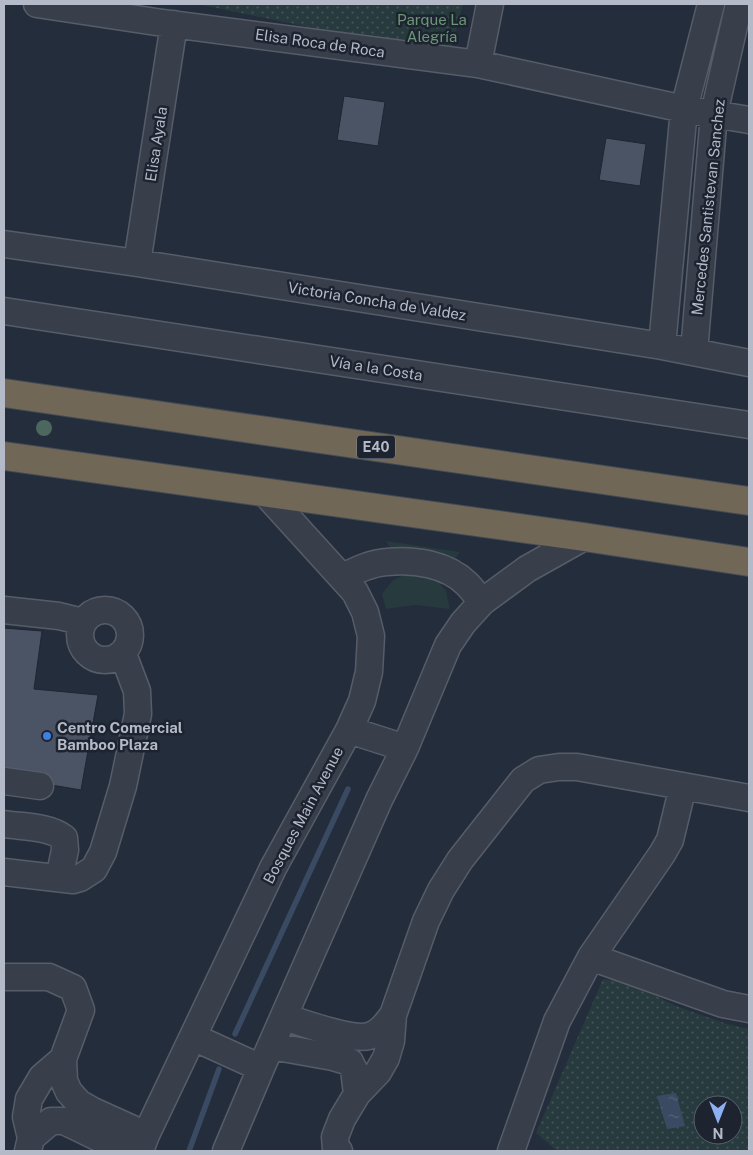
<svg xmlns="http://www.w3.org/2000/svg" width="753" height="1155" font-family="'Public Sans',sans-serif">
  <style>
    .green { fill: #273a3d }
    .park { fill: url(#park-dots); fill-rule: evenodd }
    .water { fill: url(#water-ripples) }
    .lines { fill: none; stroke-linecap: round; stroke-linejoin: round }
    .stream { stroke: #3b4a63; stroke-width: 5.5 }
    .building { fill: #4b5465; stroke: #1f2632 }
    .minor-casing { stroke: #565d69; stroke-width: 29 }
    .highway-casing { stroke: #434a56; stroke-width: 30 }
    .minor { stroke: #383f4b; stroke-width: 26 }
    .highway { stroke: #716756; stroke-width: 28 }
    .tree { fill: #4c675d }
    .shop-dot { fill: #3f7fe0; stroke: #1d2430; stroke-width: 2 }
    .labels { text-anchor: middle; dominant-baseline: central; stroke-width: 5; stroke-linejoin: round; paint-order: stroke }
    .shield { fill: #1d2430; stroke: #878d9a; stroke-width: 1 }
    .shield-label { font-size: 14px; font-weight: bold; fill: #b4bac7 }
    .park-label { font-size: 15px; fill: #6c9678; stroke: #1d2430 }
    .street-label { font-size: 15px; fill: #b4bac7; stroke: #1d2430 }
    .poi-label { font-size: 15px; font-weight: bold; fill: #b4bac7; stroke: #1d2430; text-anchor: start }
  </style>
  <defs>
    <pattern id="park-dots" width="8" height="8" patternUnits="userSpaceOnUse" patternTransform="scale(1.25)"><rect width="8" height="8" fill="#273a3d"/><path d="M2 2h.1M6 6h.1" fill="none" stroke="#445458" stroke-width="1.8" stroke-linecap="round"/></pattern>
    <pattern id="water-ripples" width="26" height="14" patternUnits="userSpaceOnUse" patternTransform="scale(1.25)"><rect width="26" height="14" fill="#3b4a63"/><path d="M2 4q2-2 4 0t4 0M15 11q2-2 4 0t4 0" fill="none" stroke="#556278"/></pattern>
  </defs>
  <rect width="100%" height="100%" fill="#242d3b"/>
  <!-- green -->
  <path class="green" d="M386,541L460,552L452,562L394,554Z
    M408,573L435,578L446,591L450,609L415,605L386,609L382,594L393,580Z"/>
  <!-- park -->
  <path class="park" d="M197,4H463L449,56Z
    M603,979L628,982L676,1006L727,1024L749,1029V1151H557L536,1133ZM703,1105H733V1135H703Z"/>
  <!-- water -->
  <path class="water" d="M676,1093L685,1126L667,1129L657,1096Z"/>
  <g class="lines">
    <!-- stream -->
    <path class="stream" d="M235,1034L348,789
      M189,1151L219,1069"/>
  </g>
  <!-- building -->
  <path class="building" d="M344,96L385,102L378,146L337,140Z
    M606,138L646,144L640,186L599,180Z
    M4,628L42,631L34,689L98,695L81,790L4,777Z"/>
  <g class="lines">
    <defs>
      <path id="minor" d="M37,4L156,22L478,64L684,109L749,120
        M478,64L490,4
        M4,244L137,263L662,346L749,363
        M137,263L174,24
        M4,311L749,425
        M662,346L684,109L711,4
        M694,352L714,114L739,4
        M343,577C357,570 371,563 387,562C414,559 447,564 467,584C472,589 477,596 482,602
        M80 635a25 25 0 1 1 50 0a25 25 0 1 1-50 0Z
        M4,610L59,616L83,622
        M349,730L405,748
        M4,781L40,786
        M4,824C23,827 49,826 64,838L65,850L59,878
        M4,872L73,880L80,878L94,869L103,852L123,786L138,714L137,691L123,654
        M591,957L723,1004L749,1009
        M4,977H49L73,988L81,1010L63,1059L64,1081L69,1092L79,1103L93,1111L146,1135
        M284,1017C304,1023 351,1041 369,1036C380,1033 386,1024 393,1015
        M193,1037L261,1068
        M271,1046L333,1057L350,1062L354,1070L357,1094
        M31,1138L51,1121H64L126,1151
        M28,1151L31,1138L26,1117L29,1099L42,1077L63,1059
        M140,1151L146,1135L273,868L349,730L362,701L369,672L371,636L365,612L355,592L266,494
        M226,1151L261,1068L379,800L405,748L448,645L463,623L482,602L527,569L584,537
        M339,1151L336,1149L335,1137L342,1119L357,1094L378,1072L386,1058L391,1041L393,1015L426,921L441,890L460,860L523,780L539,770L559,767H577L749,798
        M511,1151L557,1021L591,957L662,854L670,840L683,786"/>
      <path id="highway" d="M4,393L749,501
        M4,456L584,537L749,562"/>
    </defs>
    <!-- minor casing -->
    <use href="#minor" class="minor-casing"/>
    <!-- highway casing -->
    <use href="#highway" class="highway-casing"/>
    <!-- minor -->
    <use href="#minor" class="minor"/>
    <!-- highway -->
    <use href="#highway" class="highway"/>
  </g>
  <!-- trees -->
  <circle class="tree" cx="44" cy="428" r="8"/>
  <!-- markers -->
  <circle class="shop-dot" cx="47" cy="736" r="5"/>
  <g class="labels">
    <!-- shield labels -->
    <rect class="shield" x="357" y="435.5" width="38" height="23" rx="4"/>
    <g class="shield-label">
      <text x="376" y="447">E40</text>
    </g>
    <!-- park labels -->
    <g class="park-label">
      <text x="432" y="19">Parque La<tspan x="432" dy="17">Alegría</tspan></text>
    </g>
    <!-- street labels -->
    <g class="street-label">
      <text transform="translate(320 43) rotate(8)">Elisa Roca de Roca</text>
      <text transform="translate(156 144) rotate(-81)">Elisa Ayala</text>
      <text transform="translate(708 207) rotate(-84)">Mercedes Santistevan Sanchez</text>
      <text transform="translate(377 301) rotate(9)">Victoria Concha de Valdez</text>
      <text transform="translate(376 368) rotate(9)">Vía a la Costa</text>
      <text transform="translate(303 815) rotate(-62)">Bosques Main Avenue</text>
    </g>
    <!-- poi labels -->
    <g class="poi-label">
      <text x="57" y="727">Centro Comercial<tspan x="57" dy="17">Bamboo Plaza</tspan></text>
    </g>
  </g>
  <!-- border -->
  <rect width="753" height="1155" fill="none" stroke="#b4bac7" stroke-width="10"/>
  <!-- north arrow -->
  <g transform="translate(718 1120) rotate(180)"><circle r="24" fill="#1d2430" stroke="#59606c"/>
  <path d="M0-4L9 19L0 12L-9 19Z" fill="#8eaff1"/>
  <text y="-8" font-size="14" font-weight="bold" text-anchor="middle" fill="#b4bac7">N</text>
  </g>
</svg>
